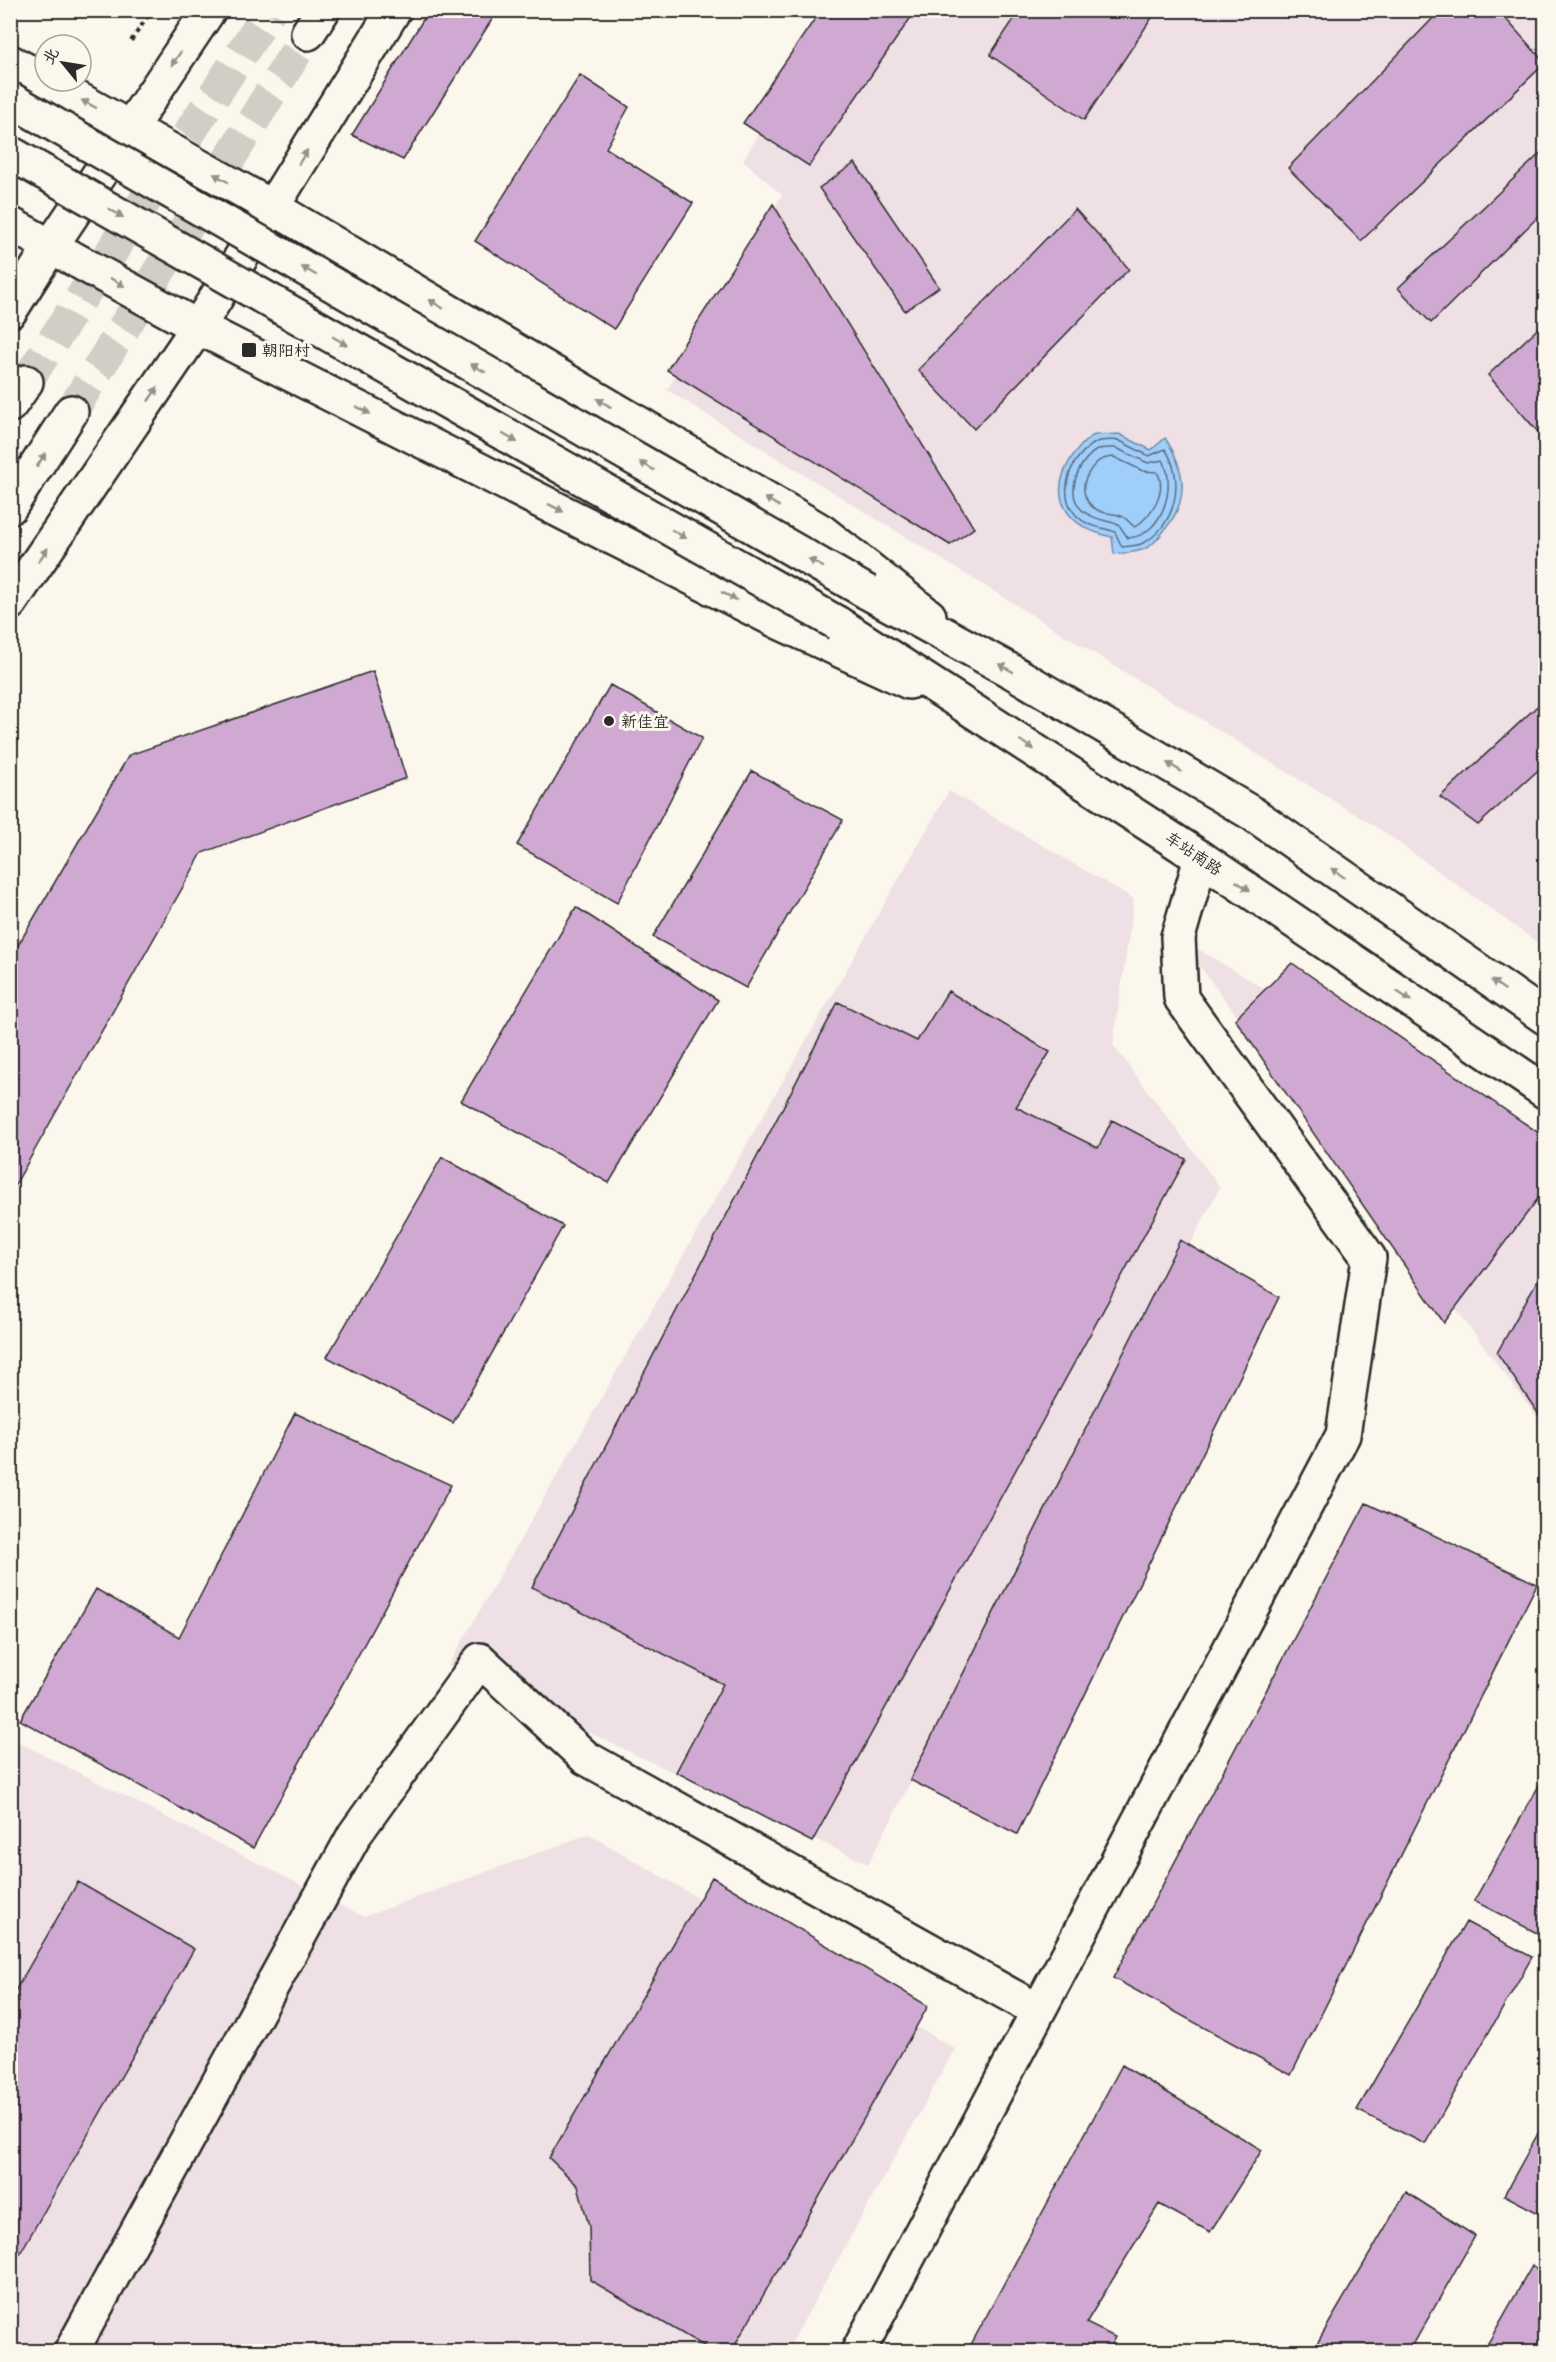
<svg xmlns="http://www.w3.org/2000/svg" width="1556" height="2362" font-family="Delius,'LXGW WenKai TC',sans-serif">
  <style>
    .built { fill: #eee0e4 }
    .water { fill: #a0cefb; stroke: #718da8; stroke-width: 1.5 }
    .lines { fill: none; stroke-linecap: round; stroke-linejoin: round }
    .shore { stroke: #5a6c7e; stroke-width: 1.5 }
    .building { fill: #cfa9d2; stroke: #2b2b2b; stroke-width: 1.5 }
    .primary-tunnel { stroke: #d1cec5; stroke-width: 33; stroke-dasharray: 33 16; stroke-linecap: butt }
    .minor-casing { stroke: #2b2b2b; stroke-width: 38 }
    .secondary-casing { stroke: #2b2b2b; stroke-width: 38 }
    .primary-casing { stroke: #2b2b2b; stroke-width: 38 }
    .path { stroke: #2b2b2b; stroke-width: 4; stroke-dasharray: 4.5 4.5; stroke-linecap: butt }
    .minor { stroke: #fbf7ec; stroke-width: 33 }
    .secondary { stroke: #fbf7ec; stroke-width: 33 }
    .primary { stroke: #fbf7ec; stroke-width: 33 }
    .primary-bridge-casing { stroke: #2b2b2b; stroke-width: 38; stroke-linecap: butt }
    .primary-bridge { stroke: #fbf7ec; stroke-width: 33 }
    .oneway { fill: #93918c }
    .poi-dot { fill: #2b2b2b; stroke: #fbf7ec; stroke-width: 2 }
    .labels { text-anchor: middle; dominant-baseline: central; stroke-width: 6; stroke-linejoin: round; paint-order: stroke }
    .poi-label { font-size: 16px; fill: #2b2b2b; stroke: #fbf7ec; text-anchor: start }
    .street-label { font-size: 16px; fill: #2b2b2b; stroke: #fbf7ec }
  </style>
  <rect width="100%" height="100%" fill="#fbf7ec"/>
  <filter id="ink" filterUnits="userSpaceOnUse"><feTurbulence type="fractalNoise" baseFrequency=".0167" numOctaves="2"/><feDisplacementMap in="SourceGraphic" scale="12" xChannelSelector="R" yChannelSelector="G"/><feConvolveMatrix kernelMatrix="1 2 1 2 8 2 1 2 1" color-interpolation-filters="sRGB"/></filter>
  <g filter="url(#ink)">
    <!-- built -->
    <path class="built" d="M835,11H1545V948L1381,830L667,390L782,195L743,160Z
      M949,791L1134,899L1113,1045L1220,1187L868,1864L448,1666Z
      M1178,937L1545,1158V1428Z
      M10,1738L364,1917L589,1834L955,2049L787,2351H11Z"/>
    <!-- water -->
    <path class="water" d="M1119,434L1151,450L1165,438C1185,468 1190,499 1166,528C1160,536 1152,547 1142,550C1133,553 1123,553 1114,554L1112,537C1069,528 1045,499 1072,457C1077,450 1086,438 1095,435C1102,434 1112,435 1119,434Z"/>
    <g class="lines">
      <!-- shore -->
      <path class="shore" d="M1118,440L1149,456L1165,449C1186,479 1176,528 1141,544C1136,546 1128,546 1122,547L1115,532C1102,527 1087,527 1077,516C1055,494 1071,456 1095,443C1100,439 1111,441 1118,440Z
        M1116,448L1148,463L1163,460C1177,487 1162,536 1128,538L1119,525C1106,520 1094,520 1083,511C1064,494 1078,461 1097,450C1102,447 1110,448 1116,448Z
        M1114,457L1143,471L1157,472C1168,491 1151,516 1135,527C1130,524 1127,518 1121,516C1115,513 1108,514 1102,512C1085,506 1079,489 1088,474C1095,462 1100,458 1114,457Z"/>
    </g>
    <!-- building -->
    <path class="building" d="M429,10H498L403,160L352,135Z
      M821,10H916L809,166L743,123Z
      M1020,10H1157L1084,120L990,55Z
      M1441,10H1498L1545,63L1361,241L1288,168Z
      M580,75L629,107L606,148L693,203L614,329L475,241Z
      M1546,148V209L1431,323L1398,288Z
      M855,163L939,287L905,311L819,188Z
      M773,204L974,528L950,545L667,370Z
      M1075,209L1129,269L974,429L918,370Z
      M1546,321V441L1488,375Z
      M373,671L406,778L202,853L10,1194V959L129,755Z
      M610,685L702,738L617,903L517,845Z
      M1546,698V763L1478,825L1440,797Z
      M752,771L843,820L746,988L653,937Z
      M576,907L718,1000L609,1183L461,1101Z
      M1292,963L1546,1138V1188L1444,1323L1235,1019Z
      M948,991L1050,1052L1016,1107L1098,1148L1112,1120L1186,1159L812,1842L676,1772L723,1684L532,1587L838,1002L917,1041Z
      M442,1157L563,1226L453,1423L327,1357Z
      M1180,1240L1279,1297L1017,1834L910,1780Z
      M1546,1265V1425L1497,1353Z
      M295,1413L451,1485L253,1848L20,1720L96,1589L179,1637Z
      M1366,1503L1537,1584L1291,2075L1113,1978Z
      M1546,1773V1922L1539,1934L1474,1901Z
      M712,1877L928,2006L731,2352H714L590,2280L589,2226L578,2186L549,2158Z
      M78,1882L194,1949L10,2271V2000Z
      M1466,1922L1532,1957L1425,2144L1357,2110Z
      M1122,2065L1262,2150L1210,2232L1159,2204L1086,2323L1115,2337L1107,2352H967Z
      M1546,2119V2217L1504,2195Z
      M1406,2192L1475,2236L1409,2352H1312Z
      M1532,2266L1546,2274V2352H1483Z"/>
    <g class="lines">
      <!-- primary-tunnel -->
      <path class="primary-tunnel" d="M26,382L270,10
        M71,412L308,33"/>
      <defs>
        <path id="minor" d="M71,2352L355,1834L480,1660L586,1758L1037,2010
          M858,2352L1343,1435L1369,1258L1181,998L1178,937L1201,858"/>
        <path id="secondary" d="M10,62L45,80
          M46,81L272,207L821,531L929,616
          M10,224L198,327L781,623L909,682"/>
        <path id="primary" d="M308,33L323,10
          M10,311L51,246L209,10
          M10,405L26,382
          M10,507L71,412
          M867,592L1011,671L1253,814L1546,1018
          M10,603L198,327L394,10
          M837,623L1201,858L1546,1092"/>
      </defs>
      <!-- minor casing -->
      <use href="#minor" class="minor-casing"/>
      <!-- secondary casing -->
      <use href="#secondary" class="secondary-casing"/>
      <!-- primary casing -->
      <use href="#primary" class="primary-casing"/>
      <!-- path -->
      <path class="path" d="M131,41L152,10"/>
      <!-- minor -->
      <use href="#minor" class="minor"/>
      <!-- secondary -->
      <use href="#secondary" class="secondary"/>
      <!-- primary -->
      <use href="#primary" class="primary"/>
      <defs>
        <path id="primary-bridge" d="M10,99L867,592
          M10,153L837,623"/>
      </defs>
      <!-- primary-bridge casing -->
      <use href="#primary-bridge" class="primary-bridge-casing"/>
      <!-- primary-bridge -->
      <use href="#primary-bridge" class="primary-bridge"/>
    </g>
    <!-- one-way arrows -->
    <defs><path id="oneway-solid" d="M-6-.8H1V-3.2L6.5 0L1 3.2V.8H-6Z" transform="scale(1.5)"/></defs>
    <g class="oneway">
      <use href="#oneway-solid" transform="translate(176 59) rotate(123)"/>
      <use href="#oneway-solid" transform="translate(89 104) rotate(-152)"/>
      <use href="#oneway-solid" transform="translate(303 157) rotate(-58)"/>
      <use href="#oneway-solid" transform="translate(221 178) rotate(-150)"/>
      <use href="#oneway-solid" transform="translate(116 213) rotate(30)"/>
      <use href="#oneway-solid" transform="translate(309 271) rotate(-150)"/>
      <use href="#oneway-solid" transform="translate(117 282) rotate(29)"/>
      <use href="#oneway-solid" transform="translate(436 304) rotate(-149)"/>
      <use href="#oneway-solid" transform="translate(340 341) rotate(30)"/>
      <use href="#oneway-solid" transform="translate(478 368) rotate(-150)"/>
      <use href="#oneway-solid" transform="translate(153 394) rotate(-56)"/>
      <use href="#oneway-solid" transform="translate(604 403) rotate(-149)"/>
      <use href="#oneway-solid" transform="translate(363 410) rotate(27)"/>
      <use href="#oneway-solid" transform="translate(510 438) rotate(30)"/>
      <use href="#oneway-solid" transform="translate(41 460) rotate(-57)"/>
      <use href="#oneway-solid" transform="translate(647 466) rotate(-150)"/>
      <use href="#oneway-solid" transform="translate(772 502) rotate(-149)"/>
      <use href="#oneway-solid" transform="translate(556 508) rotate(27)"/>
      <use href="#oneway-solid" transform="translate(679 534) rotate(30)"/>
      <use href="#oneway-solid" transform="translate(43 555) rotate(-56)"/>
      <use href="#oneway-solid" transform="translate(816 563) rotate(-150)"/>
      <use href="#oneway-solid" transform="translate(729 596) rotate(27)"/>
      <use href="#oneway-solid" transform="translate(1006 668) rotate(-151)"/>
      <use href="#oneway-solid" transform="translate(1027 745) rotate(33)"/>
      <use href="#oneway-solid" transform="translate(1174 767) rotate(-149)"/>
      <use href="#oneway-solid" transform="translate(1338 873) rotate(-145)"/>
      <use href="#oneway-solid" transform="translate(1243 886) rotate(34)"/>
      <use href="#oneway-solid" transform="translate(1498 985) rotate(-145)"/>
      <use href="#oneway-solid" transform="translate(1404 996) rotate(34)"/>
    </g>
  </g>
  <!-- markers -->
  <g class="poi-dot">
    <rect x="241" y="342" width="16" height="16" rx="3"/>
    <circle cx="609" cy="721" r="6"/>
  </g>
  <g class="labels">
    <!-- poi labels -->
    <g class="poi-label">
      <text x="262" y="350">朝阳村</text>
      <text x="621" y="721">新佳宜</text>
    </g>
    <!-- street labels -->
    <g class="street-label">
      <text transform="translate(1194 853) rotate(34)">车站南路</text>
    </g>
  </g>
  <!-- margin -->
  <rect width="1556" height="2362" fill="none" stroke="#fbf7ec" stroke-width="36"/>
  <rect x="18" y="18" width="1520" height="2326" fill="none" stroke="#2b2b2b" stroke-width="2" filter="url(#ink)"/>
  <!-- north arrow -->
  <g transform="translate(63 63) rotate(300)"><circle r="28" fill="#fbf7ec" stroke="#a8a59f" stroke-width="1.5"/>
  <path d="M0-4.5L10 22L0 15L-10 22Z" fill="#2b2b2b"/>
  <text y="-9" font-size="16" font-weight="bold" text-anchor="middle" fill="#2b2b2b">北</text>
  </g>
</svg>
